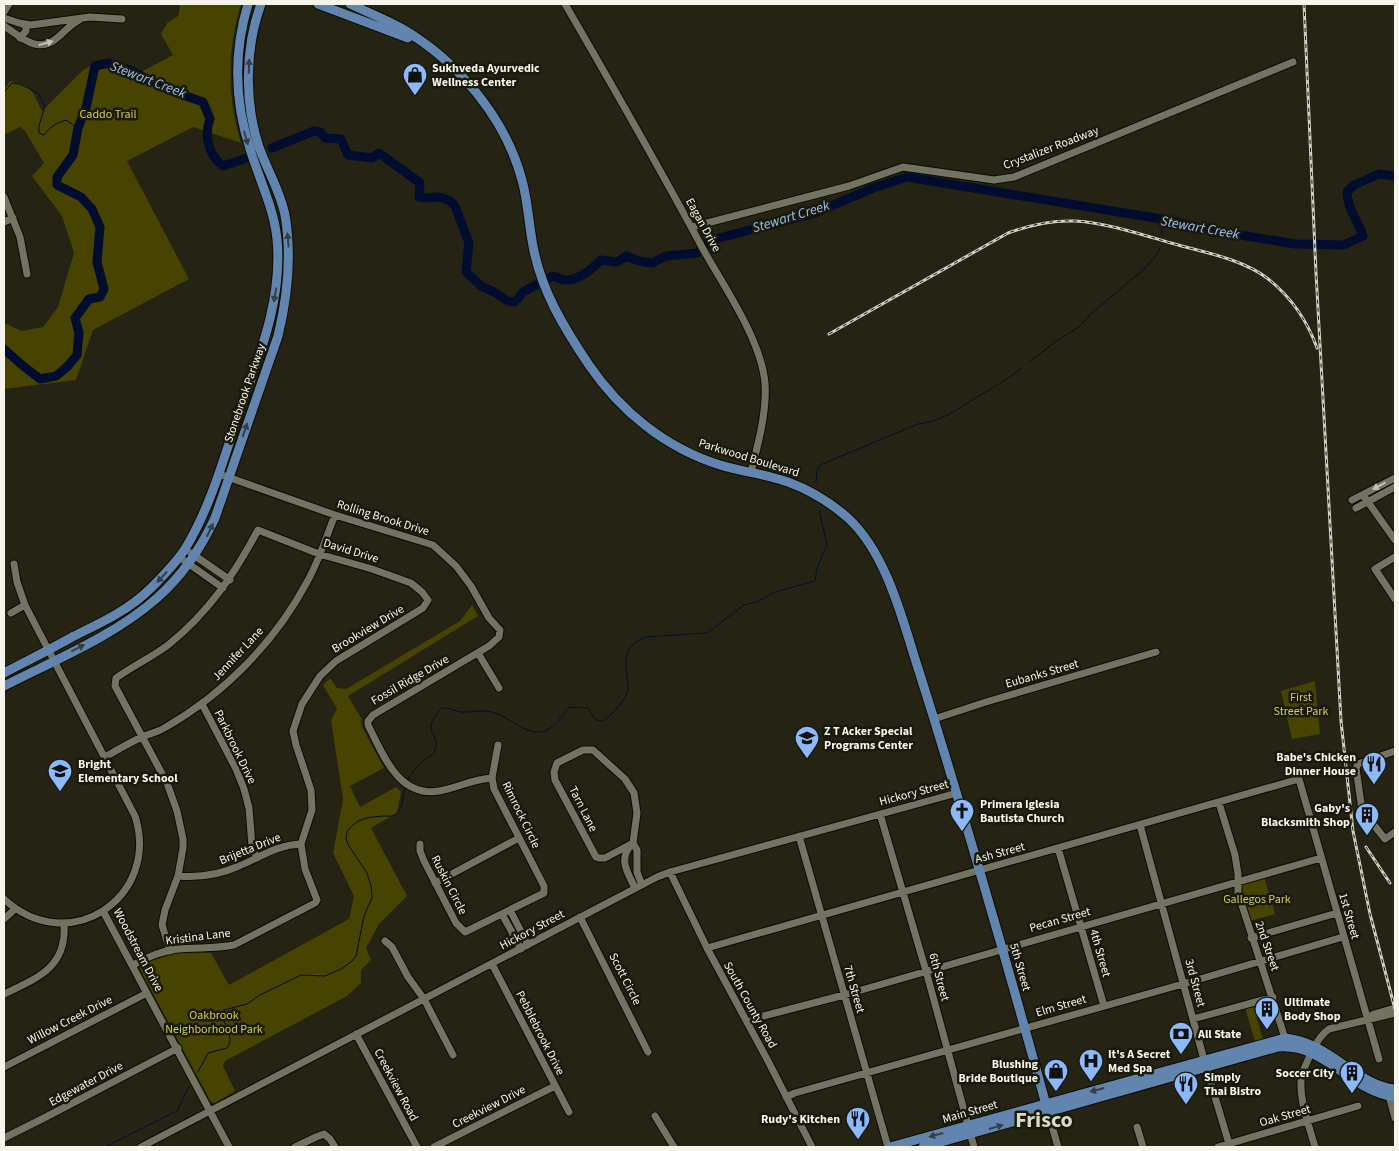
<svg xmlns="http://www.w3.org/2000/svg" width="1399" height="1151" font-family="'Source Sans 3',sans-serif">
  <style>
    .green { fill: #474300 }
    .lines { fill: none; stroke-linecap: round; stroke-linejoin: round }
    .stream { stroke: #000d2e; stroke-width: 1 }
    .river { stroke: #000d2e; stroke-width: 9 }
    .minor-casing { stroke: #0d0c02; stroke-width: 9 }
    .major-casing { stroke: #0d0c02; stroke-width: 11 }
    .minor { stroke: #737362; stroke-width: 7 }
    .major { stroke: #6285af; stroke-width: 9 }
    .rail-casing { stroke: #cfcfc4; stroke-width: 3 }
    .rail { stroke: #1a1a0b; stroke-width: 1; stroke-dasharray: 4; stroke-linecap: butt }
    .oneway { fill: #c1c1b4 }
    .oneway2 { fill: #333f44 }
    .labels { text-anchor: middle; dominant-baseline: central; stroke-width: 5; stroke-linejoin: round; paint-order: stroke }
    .poi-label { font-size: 12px; font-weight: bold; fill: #f5f5eb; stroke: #1a1a0b; text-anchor: start }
    .park-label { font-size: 12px; fill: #d4cc49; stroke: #1a1a0b }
    .street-label { font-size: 12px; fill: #f5f5eb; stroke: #1a1a0b }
    .water-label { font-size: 14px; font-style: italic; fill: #9ac0f8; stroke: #1a1a0b }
    .town-label { font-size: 22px; font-weight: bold; fill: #dadac7; stroke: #1a1a0b }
  </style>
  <rect width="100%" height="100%" fill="#242314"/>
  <!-- green -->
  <path class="green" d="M178,4H241C227,50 227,97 241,143L193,127L127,161L189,279L93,330L76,380L4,389V323L22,331L43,327L58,307L74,253L62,216L32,176L44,163L25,131L20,127L4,135V89L10,81C33,85 33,92 42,111L83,70L103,60L139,73L173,55L161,34L167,23L178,16L180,7Z
    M472,605L478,616L348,696L361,718L362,727L384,768L350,786L360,807L396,787L401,792L397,813L371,828L407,896L379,924L366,948L371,960L361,970V983L347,996L225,1061L223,1066L235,1091L215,1103L211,1102L140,969V965C151,958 166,959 176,951L211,953L229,985L349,919L354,896L333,853L343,799L331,720L337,709L323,685L330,678L337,688L346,689L460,621Z
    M1315,681L1320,734L1292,739L1281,691Z
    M1264,876L1275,914L1250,921L1239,884Z
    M1253,1005L1263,1039L1255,1041L1245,1008Z"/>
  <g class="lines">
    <!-- stream -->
    <path class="stream" d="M4,92L12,83L20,84L38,93L45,106L39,126V133L44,135C50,127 56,123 66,120L78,128
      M1161,219L1162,234
      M1029,362L1055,342L1079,327L1093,312L1143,270L1155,257L1160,248
      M816,482L817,471L820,465L918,424C943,421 956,410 977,397C993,388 1008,379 1022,368
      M407,782C411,774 417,765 424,760C428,757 434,755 435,750C441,730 418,734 442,708C450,707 457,713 465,712C477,712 482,709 495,713C512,718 529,740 549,729C559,723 562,714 570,707L588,708C592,713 593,721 601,721C608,721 628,697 628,690C628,677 623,664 628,652C630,644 639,640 645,637L707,633L744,605L757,602L775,592L815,581L817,568L827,545L819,510
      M198,1072L208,1053L227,1048C237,1035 219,1023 224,1010L247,1004L260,995L301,975L325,976L343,968L352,961L356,956L364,916L372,898L371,886L367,873L349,846L346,839L347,832C356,818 369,817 384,816C388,816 393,817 396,814C404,808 402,794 406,785
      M105,1147L177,1111L189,1086"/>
    <!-- river -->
    <path class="river" d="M272,148L314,131L320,132L325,138L341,139L348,155L372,158L379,153L420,183L419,197L425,198L439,197L449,200L455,206L469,243L466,272L481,286L496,293L508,301L515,302L523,292L553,276C557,277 561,280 565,280C578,281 592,269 601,260L617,262L626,256L639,261L652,263L666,256L697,253L711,240L812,214L873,188L907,177L1161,219L1216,231L1295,244L1344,245L1363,236C1358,221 1347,208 1347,192L1354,185L1379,174L1395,176
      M4,349L22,365L40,379L56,376L67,367L77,355L79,333L75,318L89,299L100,297L104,289L97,262L100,227L92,209L81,197L57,185V177L73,155L78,128L86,108L95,66L109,63L132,71L169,90L203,102L210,119C204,135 208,155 223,166L244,159"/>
    <defs>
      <path id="minor" d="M565,4C612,85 659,167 703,249C724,287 761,339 765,383C767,412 758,444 751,472
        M4,12L9,4
        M4,18L19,23L31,25L90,17L122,19
        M4,26C20,36 37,55 57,38C65,32 69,25 79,20
        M20,38L26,31V27L23,24
        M4,197L20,237L27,274
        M4,222L13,218
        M692,227L849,186L903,167L994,180L1014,177L1293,62
        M219,474L335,515L433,545L456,566L471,586L489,618L500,630L499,637L489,646L373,715L368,721V725C383,754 398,798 439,791C457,788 473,779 492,778
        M1363,495L1395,540
        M1352,500L1395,478
        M1356,508L1395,487
        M191,553L230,580
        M179,557L223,588
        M1395,557L1375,569L1395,599
        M11,613L25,605
        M478,653L499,688
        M202,704L236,769L244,789L249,808L252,846L257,858
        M934,719L986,702L1156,652
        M1395,751L1358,764L1356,768L1362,810L1385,839L1395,832
        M105,757C117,750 129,743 142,737C150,733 159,732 166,727C225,693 275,642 307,582C319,561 326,537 335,515
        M1219,803L1235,855L1238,874V893L1285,1038
        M880,814L926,971L974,1147
        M1140,825L1206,1067L1230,1147
        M799,836L888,1147
        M633,843L605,858H599L596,857L555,780L554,772L557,763L583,750H593L625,779L634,793L637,813L633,843L637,850V872L642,885
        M420,844V851L424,861L456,923L465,932L544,893V886L494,789L492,778L498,745
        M631,845C618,860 628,873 635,888
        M1058,848L1104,1006
        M670,872L707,948L768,1061L812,1147
        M178,876C200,878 219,875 239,866C261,857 276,845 301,844
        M435,883L519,838
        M4,899C69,959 161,897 135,816L25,605L17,582L14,564
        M510,910L528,945
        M103,911L229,1147
        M502,914L521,949
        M580,917L648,1052
        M4,919L15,909
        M1251,938L1337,913
        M385,941L392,947L408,977L424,999L453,1055
        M707,948L1299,779L1379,1059
        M492,964L569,1112
        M133,965C147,957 161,951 178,949C197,947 215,949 234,945L315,903L317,900L305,869L301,844L312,810L311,790L296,745L293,731L302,704L320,676L336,661L423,608L428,600L422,592L411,583L372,569L319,554L258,530C234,575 208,613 168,645C152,657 133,666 116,678L115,686L167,783L177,811L183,839V848L178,876L165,910L162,925L170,951
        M4,994C37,978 67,968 64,924
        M1368,1018L1374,1014L1395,1008
        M1193,1019L1273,997
        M748,1023L760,1017L844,995L1321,858
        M356,1034L417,1147
        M4,1067L147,993
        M1388,1092L1395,1118
        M786,1097L795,1093L1183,984L1343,937
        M1048,1112L1058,1147
        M655,1116L674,1147
        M1137,1127L1143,1147
        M4,1138L46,1117L178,1048
        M141,1147L657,877L670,872L957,793
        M295,1147L316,1137L324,1134L330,1139L335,1147
        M434,1147L555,1086
        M1218,1147L1358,1106
        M1315,1147C1310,1128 1297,1095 1302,1075C1304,1068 1308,1060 1311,1053C1315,1045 1321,1034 1329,1029L1395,1013"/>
      <path id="major" d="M318,4L408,38
        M350,4C367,12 385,19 401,28C458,61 507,119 523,184C528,204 529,225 533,246C541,290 564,328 589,365C621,412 666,448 720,465C743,472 766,474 788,482C810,490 831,503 848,518C882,549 899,606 912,649C920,675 929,702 937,729C976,856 1013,984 1048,1112
        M4,673C27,661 51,649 74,636C101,623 129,610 151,588C163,576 176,563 185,549C210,508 223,461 238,416C258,359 283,301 277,239C274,209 260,181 251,152C234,102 233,54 248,4
        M4,686C53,661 116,635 157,598C182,576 201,548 215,518L278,336C288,295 292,256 285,215C280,190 267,170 259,147C244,101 245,48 261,4
        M890,1147L1285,1038C1329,1042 1356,1085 1395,1089
        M923,1147L1278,1047C1325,1043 1351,1092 1395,1097"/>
    </defs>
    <!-- minor casing -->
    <use href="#minor" class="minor-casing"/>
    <!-- major casing -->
    <use href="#major" class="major-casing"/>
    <!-- minor -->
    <use href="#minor" class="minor"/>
    <!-- major -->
    <use href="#major" class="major"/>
    <defs>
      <path id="rail" d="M1304,4L1316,273L1341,721L1353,831L1370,914L1395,1009
        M829,334L1008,233C1030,225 1051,220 1075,221C1107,223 1140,234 1171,243C1202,252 1240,258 1267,278C1290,296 1307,320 1317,348
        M1366,847L1390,883"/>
    </defs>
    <!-- rail casing -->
    <use href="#rail" class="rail-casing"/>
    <!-- rail -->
    <use href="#rail" class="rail"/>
  </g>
  <!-- one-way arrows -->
  <defs><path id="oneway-solid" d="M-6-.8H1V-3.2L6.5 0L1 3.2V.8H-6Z" transform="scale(1.25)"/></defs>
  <g class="oneway">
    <use href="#oneway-solid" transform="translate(46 43) rotate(-15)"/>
    <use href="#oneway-solid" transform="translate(1379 486) rotate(152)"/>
  </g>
  <g class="oneway2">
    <use href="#oneway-solid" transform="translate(249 66) rotate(-88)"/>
    <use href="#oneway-solid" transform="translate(246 138) rotate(74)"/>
    <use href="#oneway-solid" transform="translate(288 240) rotate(-95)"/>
    <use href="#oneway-solid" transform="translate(275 295) rotate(100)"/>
    <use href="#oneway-solid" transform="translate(245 430) rotate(-71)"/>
    <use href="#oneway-solid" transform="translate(210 530) rotate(-64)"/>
    <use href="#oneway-solid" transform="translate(162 577) rotate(133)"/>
    <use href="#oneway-solid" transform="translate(78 648) rotate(-27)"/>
    <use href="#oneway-solid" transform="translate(1097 1090) rotate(165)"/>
    <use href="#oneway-solid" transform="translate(996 1127) rotate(-16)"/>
    <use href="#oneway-solid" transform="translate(936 1135) rotate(165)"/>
  </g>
  <!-- icons -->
  <defs>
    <symbol id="shop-pin" viewBox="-11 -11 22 30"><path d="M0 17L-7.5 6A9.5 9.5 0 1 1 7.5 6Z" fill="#8bb9fc" stroke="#1a1a0b"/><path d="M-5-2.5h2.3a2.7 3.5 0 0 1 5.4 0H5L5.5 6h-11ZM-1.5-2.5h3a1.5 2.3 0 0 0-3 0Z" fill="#111"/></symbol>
    <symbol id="school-pin" viewBox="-11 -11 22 30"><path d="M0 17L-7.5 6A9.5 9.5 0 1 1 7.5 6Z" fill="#8bb9fc" stroke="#1a1a0b"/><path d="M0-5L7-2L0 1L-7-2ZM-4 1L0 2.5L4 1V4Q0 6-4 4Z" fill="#111"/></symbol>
    <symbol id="restaurant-pin" viewBox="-11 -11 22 30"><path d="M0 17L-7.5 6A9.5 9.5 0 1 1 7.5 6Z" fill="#8bb9fc" stroke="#1a1a0b"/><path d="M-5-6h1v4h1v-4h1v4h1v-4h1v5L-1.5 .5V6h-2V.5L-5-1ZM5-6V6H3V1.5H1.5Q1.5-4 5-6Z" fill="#111"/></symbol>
    <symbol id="church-pin" viewBox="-11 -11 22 30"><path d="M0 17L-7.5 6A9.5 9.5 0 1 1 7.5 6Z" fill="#8bb9fc" stroke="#1a1a0b"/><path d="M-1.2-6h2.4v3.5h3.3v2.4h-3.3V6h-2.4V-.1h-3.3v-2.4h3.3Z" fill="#111"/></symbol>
    <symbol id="building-pin" viewBox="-11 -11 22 30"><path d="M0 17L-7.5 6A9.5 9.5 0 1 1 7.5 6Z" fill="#8bb9fc" stroke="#1a1a0b"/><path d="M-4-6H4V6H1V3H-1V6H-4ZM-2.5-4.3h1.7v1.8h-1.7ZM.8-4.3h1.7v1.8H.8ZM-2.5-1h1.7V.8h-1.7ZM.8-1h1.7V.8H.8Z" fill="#111"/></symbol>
    <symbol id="bank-pin" viewBox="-11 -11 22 30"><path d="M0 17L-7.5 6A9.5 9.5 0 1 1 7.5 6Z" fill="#8bb9fc" stroke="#1a1a0b"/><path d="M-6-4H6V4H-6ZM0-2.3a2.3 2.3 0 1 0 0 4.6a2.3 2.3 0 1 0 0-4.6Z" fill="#111"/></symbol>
    <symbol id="hospital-pin" viewBox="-11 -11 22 30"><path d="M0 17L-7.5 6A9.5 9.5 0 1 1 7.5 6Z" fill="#8bb9fc" stroke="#1a1a0b"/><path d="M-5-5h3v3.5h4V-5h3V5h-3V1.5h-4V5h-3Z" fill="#111"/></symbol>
  </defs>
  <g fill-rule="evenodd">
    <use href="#shop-pin" x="401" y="61" width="28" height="38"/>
    <use href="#school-pin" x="793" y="724" width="28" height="38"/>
    <use href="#restaurant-pin" x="1360" y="750" width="28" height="38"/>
    <use href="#school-pin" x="46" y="757" width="28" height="38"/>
    <use href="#church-pin" x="948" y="797" width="28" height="38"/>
    <use href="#building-pin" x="1353" y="801" width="28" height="38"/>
    <use href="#building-pin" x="1253" y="995" width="28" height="38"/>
    <use href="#bank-pin" x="1167" y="1020" width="28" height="38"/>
    <use href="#hospital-pin" x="1077" y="1047" width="28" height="38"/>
    <use href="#shop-pin" x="1042" y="1057" width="28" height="38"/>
    <use href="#building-pin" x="1338" y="1059" width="28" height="38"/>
    <use href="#restaurant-pin" x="1172" y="1070" width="28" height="38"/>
    <use href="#restaurant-pin" x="844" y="1105" width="28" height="38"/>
  </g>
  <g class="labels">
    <!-- poi labels -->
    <g class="poi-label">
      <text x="432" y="68">Sukhveda Ayurvedic<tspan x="432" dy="14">Wellness Center</tspan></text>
      <text x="824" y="731">Z T Acker Special<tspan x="824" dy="14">Programs Center</tspan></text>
      <text x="1356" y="757" text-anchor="end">Babe's Chicken<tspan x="1356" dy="14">Dinner House</tspan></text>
      <text x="78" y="764">Bright<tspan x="78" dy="14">Elementary School</tspan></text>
      <text x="980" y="804">Primera Iglesia<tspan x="980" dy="14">Bautista Church</tspan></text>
      <text x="1350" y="808" text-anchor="end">Gaby's<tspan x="1350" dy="14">Blacksmith Shop</tspan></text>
      <text x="1284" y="1002">Ultimate<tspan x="1284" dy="14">Body Shop</tspan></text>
      <text x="1198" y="1034">All State</text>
      <text x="1108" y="1054">It's A Secret<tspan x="1108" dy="14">Med Spa</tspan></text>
      <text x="1038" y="1064" text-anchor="end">Blushing<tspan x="1038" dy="14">Bride Boutique</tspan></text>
      <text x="1334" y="1073" text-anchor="end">Soccer City</text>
      <text x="1204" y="1077">Simply<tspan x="1204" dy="14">Thai Bistro</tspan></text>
      <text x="840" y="1119" text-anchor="end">Rudy's Kitchen</text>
    </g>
    <!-- park labels -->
    <g class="park-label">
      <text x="108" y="114">Caddo Trail</text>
      <text x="1301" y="697">First<tspan x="1301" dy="14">Street Park</tspan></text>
      <text x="1257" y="899">Gallegos Park</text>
      <text x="214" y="1015">Oakbrook<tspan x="214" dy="14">Neighborhood Park</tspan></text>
    </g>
    <!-- street labels -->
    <g class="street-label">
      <text transform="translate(1051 148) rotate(-21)">Crystalizer Roadway</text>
      <text transform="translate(703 225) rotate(61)">Eagan Drive</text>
      <text transform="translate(245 393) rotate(-71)">Stonebrook Parkway</text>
      <text transform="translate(749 458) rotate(17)">Parkwood Boulevard</text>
      <text transform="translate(383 518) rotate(17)">Rolling Brook Drive</text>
      <text transform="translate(351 551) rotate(17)">David Drive</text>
      <text transform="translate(368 629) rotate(-31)">Brookview Drive</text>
      <text transform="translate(238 654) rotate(-47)">Jennifer Lane</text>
      <text transform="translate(1042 674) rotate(-16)">Eubanks Street</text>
      <text transform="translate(410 680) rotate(-30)">Fossil Ridge Drive</text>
      <text transform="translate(235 747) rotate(64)">Parkbrook Drive</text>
      <text transform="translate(914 793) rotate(-15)">Hickory Street</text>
      <text transform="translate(583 809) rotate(63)">Tarn Lane</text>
      <text transform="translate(521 815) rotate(64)">Rimrock Circle</text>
      <text transform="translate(250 849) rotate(-22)">Brijetta Drive</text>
      <text transform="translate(1000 853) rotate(-15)">Ash Street</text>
      <text transform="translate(449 885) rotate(63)">Ruskin Circle</text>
      <text transform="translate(1349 916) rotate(74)">1st Street</text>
      <text transform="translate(1060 920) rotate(-16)">Pecan Street</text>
      <text transform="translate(532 930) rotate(-28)">Hickory Street</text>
      <text transform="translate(198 937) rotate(-7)">Kristina Lane</text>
      <text transform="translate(1267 946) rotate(71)">2nd Street</text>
      <text transform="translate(138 950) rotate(62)">Woodstream Drive</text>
      <text transform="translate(1100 953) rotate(74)">4th Street</text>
      <text transform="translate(1020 967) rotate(74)">5th Street</text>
      <text transform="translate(939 977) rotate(75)">6th Street</text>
      <text transform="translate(625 979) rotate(63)">Scott Circle</text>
      <text transform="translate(1195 983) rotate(75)">3rd Street</text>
      <text transform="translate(854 989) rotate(74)">7th Street</text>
      <text transform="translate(750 1005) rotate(61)">South County Road</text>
      <text transform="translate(1061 1006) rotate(-16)">Elm Street</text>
      <text transform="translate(70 1020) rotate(-27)">Willow Creek Drive</text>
      <text transform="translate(540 1033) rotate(63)">Pebblebrook Drive</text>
      <text transform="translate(86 1084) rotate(-28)">Edgewater Drive</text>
      <text transform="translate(396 1085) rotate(62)">Creekview Road</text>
      <text transform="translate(489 1107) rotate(-27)">Creekview Drive</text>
      <text transform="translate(970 1112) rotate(-16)">Main Street</text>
      <text transform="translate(1285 1116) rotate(-16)">Oak Street</text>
    </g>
    <!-- water labels -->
    <g class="water-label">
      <text transform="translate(148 80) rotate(21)">Stewart Creek</text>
      <text transform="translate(791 217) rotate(-17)">Stewart Creek</text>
      <text transform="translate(1200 228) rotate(10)">Stewart Creek</text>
    </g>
    <!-- town labels -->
    <g class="town-label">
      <text x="1044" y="1120">Frisco</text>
    </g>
  </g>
  <!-- border -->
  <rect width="1399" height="1151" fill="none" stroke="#f5f5eb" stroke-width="10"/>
</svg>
